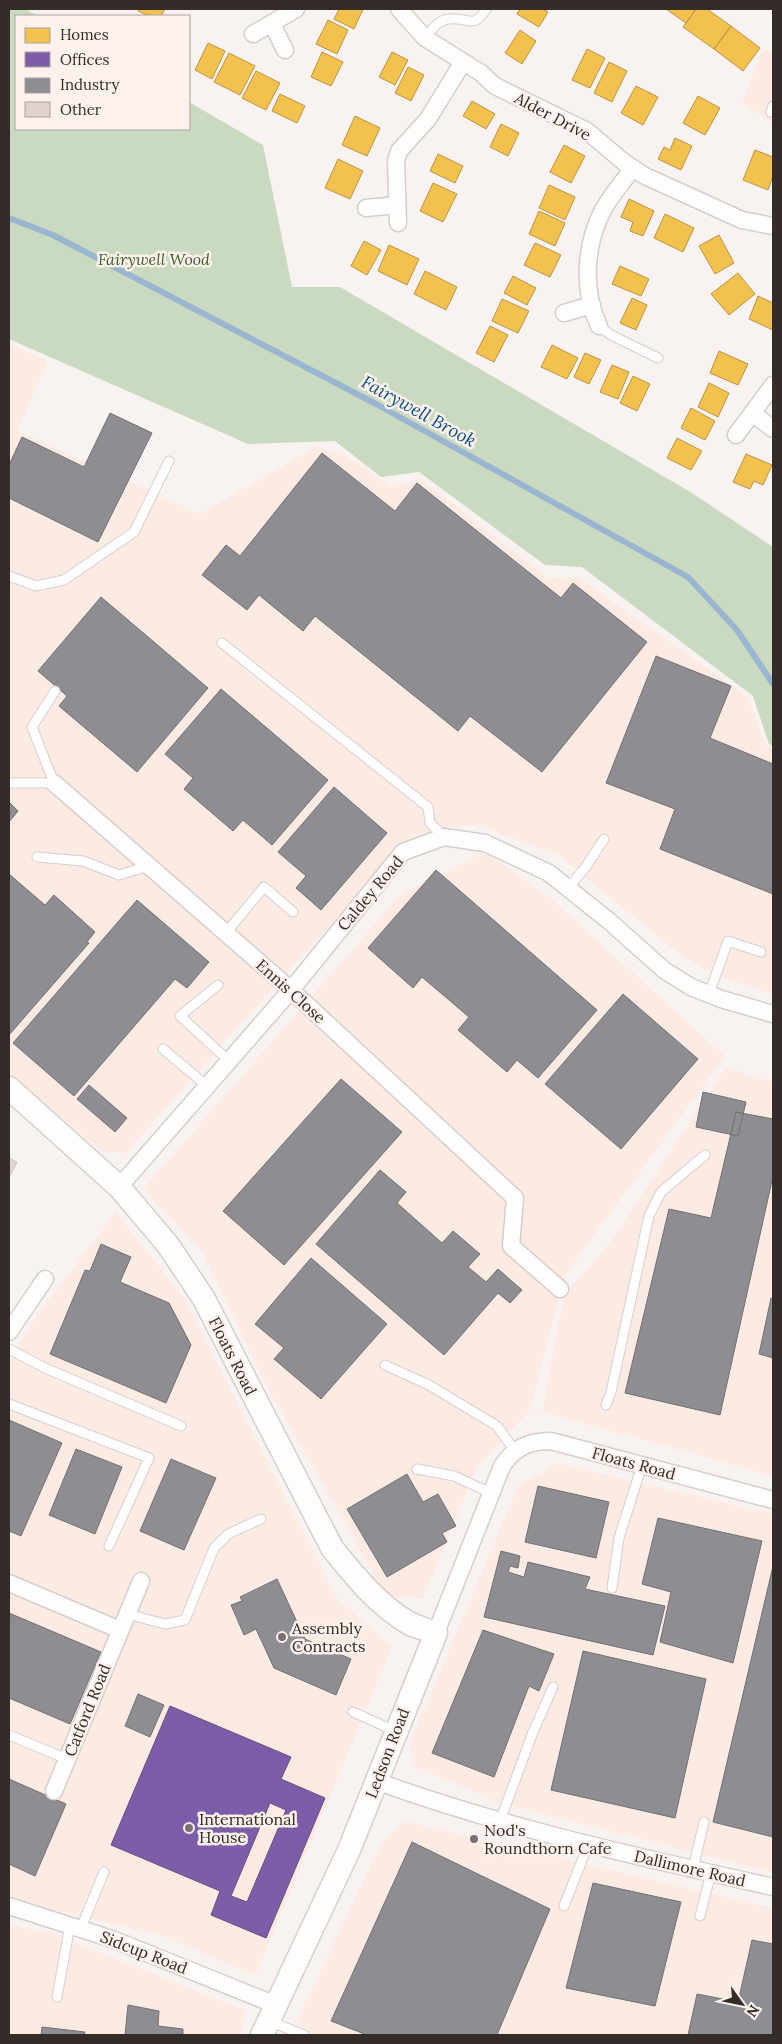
<svg xmlns="http://www.w3.org/2000/svg" width="782" height="2044" font-family="Lora,serif">
  <style>
    .built { fill: #fcebe3 }
    .forest { fill: #cadac0 }
    .homes { fill: #f2c14e; stroke: #b99443 }
    .offices { fill: #7b5ea7; stroke: #654f81; fill-rule: evenodd }
    .industry { fill: #8d8d92; stroke: #727072 }
    .lines { fill: none; stroke-linecap: round; stroke-linejoin: round }
    .stream { stroke: #9ab5cf; stroke-width: 6 }
    .building { fill: #e0d3ce; stroke: #cdc7c5 }
    .lane-casing { stroke: #d5cfcc; stroke-width: 11 }
    .street-casing { stroke: #d5cfcc; stroke-width: 19 }
    .secondary-casing { stroke: #d5cfcc; stroke-width: 25 }
    .lane { stroke: #fefdfd; stroke-width: 9 }
    .street { stroke: #fefdfd; stroke-width: 16 }
    .secondary { stroke: #fefdfd; stroke-width: 22 }
    .poi-dot { fill: #78716f; stroke: #fcf1ec; stroke-width: 2 }
    .labels { text-anchor: middle; dominant-baseline: central; stroke-width: 5; stroke-linejoin: round; paint-order: stroke }
    .street-label { font-size: 16px; fill: #332c29; stroke: #fcf1ec }
    .park-label { font-size: 16px; font-style: italic; fill: #376123; stroke: #fcf1ec }
    .poi-label { font-size: 16px; fill: #332c29; stroke: #fcf1ec; text-anchor: start }
    .water-label { font-size: 18px; font-style: italic; fill: #0d5081; stroke: #fcf1ec }
  </style>
  <rect width="100%" height="100%" fill="#f8f2f0"/>
  <!-- built -->
  <path class="built" d="M763,49L773,51V123L742,103Z
    M9,344L48,361L17,431L200,514L316,447L342,453L391,487L420,478L548,578L578,577L748,697L765,745L773,749V995L706,971L669,946L559,856L477,825L452,827L416,836L307,950L126,1153L103,1152L9,1074Z
    M485,852L548,896L725,1056L565,1275L529,1412L477,1467L423,1598L386,1596L270,1392L202,1252L143,1189L402,893Z
    M726,1067L773,1082V1476L542,1412L564,1296L612,1240Z
    M116,1212L184,1298L337,1598L392,1647L255,1976L166,1937L9,1899V1361L33,1321Z
    M557,1463L773,1514V1873L501,1803L416,1767L409,1746L518,1486Z
    M404,1821L773,1908V2035H290L382,1842Z
    M9,1926L48,1931L247,2011L239,2035H9Z"/>
  <!-- forest -->
  <path class="forest" d="M9,9H25L38,16H16V129H189V102L263,145L292,287H340L692,493L773,547V746L769,744L753,696L582,567L545,565L419,472L381,477L335,441L248,444L9,339Z"/>
  <!-- homes -->
  <path class="homes" d="M139,9H165L161,16H149L138,11Z
    M339,9H363L354,29L334,19Z
    M520,9H543L548,12L539,27L517,14Z
    M666,9H696L686,23Z
    M696,9H707L731,26L714,49L683,27Z
    M328,20L348,30L337,54L316,44Z
    M731,26L760,48L743,71L714,49Z
    M520,30L536,41L522,64L505,53Z
    M208,43L225,51L212,79L195,70Z
    M587,49L605,58L590,88L572,80Z
    M322,52L343,62L331,86L311,77Z
    M392,52L408,60L395,85L379,77Z
    M229,53L255,66L240,95L214,82Z
    M609,62L627,71L612,102L594,93Z
    M408,67L424,75L411,101L395,93Z
    M256,71L280,83L266,110L242,98Z
    M636,86L658,97L643,125L621,113Z
    M280,94L305,106L297,123L272,111Z
    M698,96L720,108L705,135L683,123Z
    M472,101L495,114L486,129L463,116Z
    M355,116L380,128L367,156L342,145Z
    M501,124L519,133L508,156L490,147Z
    M675,138L692,146L681,170L658,159L664,147L670,150Z
    M564,145L585,156L571,183L550,172Z
    M755,150L773,157V176L768,190L743,180Z
    M438,154L463,166L455,183L430,171Z
    M338,159L363,171L350,199L325,188Z
    M433,183L457,194L443,222L420,211Z
    M549,185L575,197L565,220L539,208Z
    M629,199L654,211L643,236L630,231L633,222L621,217Z
    M539,211L565,223L555,246L529,234Z
    M665,214L694,228L683,252L654,238Z
    M719,235L734,263L715,274L699,246Z
    M364,241L381,250L367,275L351,266Z
    M535,243L561,255L550,277L524,265Z
    M389,245L419,259L407,285L378,271Z
    M620,266L649,279L641,296L612,284Z
    M425,271L457,287L446,310L414,294Z
    M738,273L755,294L729,315L711,294Z
    M513,276L536,288L527,305L504,293Z
    M758,296L773,303V330L749,319Z
    M632,298L647,305L636,330L620,323Z
    M502,299L529,311L518,333L492,321Z
    M490,326L508,335L494,362L476,353Z
    M552,345L578,358L567,379L541,367Z
    M719,351L748,364L738,385L710,373Z
    M585,353L601,360L589,384L574,377Z
    M612,365L629,372L618,399L600,392Z
    M633,376L650,384L637,411L620,403Z
    M709,383L729,393L718,417L698,407Z
    M691,408L715,421L705,440L681,428Z
    M677,438L702,451L691,470L667,458Z
    M746,454L772,465L763,485L754,481L750,489L733,482Z"/>
  <!-- offices -->
  <path class="offices" d="M170,1706L291,1757L281,1779L325,1798L266,1938L211,1915L220,1891L111,1845ZM270,1803L286,1810L247,1902L231,1896Z"/>
  <!-- industry -->
  <path class="industry" d="M110,413L152,433L98,542L9,498V465L22,437L84,467Z
    M322,453L395,511L417,483L561,598L573,583L647,642L542,772L470,716L458,731L315,616L303,631L259,595L247,610L202,575L226,545L240,556Z
    M101,597L208,688L137,772L59,706L67,696L38,671Z
    M656,656L731,686L710,738L773,764V894L660,849L675,809L606,783Z
    M221,689L328,780L272,845L243,820L233,831L184,789L193,778L165,754Z
    M334,787L387,833L321,910L296,888L306,876L278,852Z
    M9,802L18,811L9,822Z
    M436,870L597,1010L538,1078L517,1060L507,1072L458,1030L469,1017L422,977L413,988L368,948Z
    M9,874L45,905L54,895L95,932L87,942L89,943L9,1035Z
    M137,900L209,962L187,988L175,979L74,1096L13,1043Z
    M623,994L698,1059L621,1149L545,1084Z
    M341,1079L402,1132L284,1265L223,1211Z
    M89,1085L127,1118L115,1132L77,1099Z
    M703,1092L746,1102L738,1136L696,1127Z
    M736,1112L773,1119V1176L720,1415L625,1393L669,1209L711,1218Z
    M380,1170L406,1192L397,1203L442,1243L453,1231L480,1254L468,1267L486,1282L498,1269L522,1290L510,1303L498,1293L444,1355L316,1244Z
    M101,1244L131,1257L120,1282L169,1303L191,1345L166,1403L50,1354L85,1270L90,1271Z
    M311,1258L387,1324L321,1399L274,1359L284,1348L255,1324Z
    M771,1298L773,1299V1358L759,1354Z
    M9,1420L62,1443L21,1536L9,1531Z
    M76,1449L122,1467L95,1534L49,1515Z
    M171,1459L216,1478L184,1550L140,1531Z
    M407,1474L423,1502L438,1494L456,1526L442,1533L447,1542L387,1577L347,1509Z
    M538,1486L609,1502L596,1558L525,1542Z
    M658,1518L762,1541L733,1663L660,1642L671,1592L642,1584Z
    M501,1551L520,1556L518,1568L510,1566L508,1572L524,1577L528,1562L590,1577L585,1589L665,1606L653,1655L484,1617Z
    M773,1566V1837L713,1822Z
    M277,1579L305,1639L351,1659L336,1695L274,1668L256,1629L244,1635L231,1605L242,1601L240,1597Z
    M9,1613L101,1652L70,1724L9,1698Z
    M483,1630L554,1654L539,1691L529,1686L494,1777L432,1753Z
    M583,1651L706,1679L675,1818L551,1790Z
    M138,1694L164,1705L150,1737L125,1726Z
    M9,1779L66,1804L35,1876L9,1864Z
    M412,1842L550,1909L497,2035H367L331,2021Z
    M593,1883L681,1902L655,2006L566,1988Z
    M752,1940L773,1944V2035H688L697,1994L738,2002Z
    M128,2005L159,2011L158,2026L183,2029V2035H125Z
    M42,2027L85,2032L84,2035H41Z"/>
  <g class="lines">
    <!-- stream -->
    <path class="stream" d="M9,218L53,235L376,404L688,577L737,630L773,684"/>
  </g>
  <!-- building -->
  <path class="building" d="M9,1158L17,1162L9,1178Z"/>
  <g class="lines">
    <defs>
      <path id="lane" d="M425,38C432,29 438,20 449,19C467,16 473,31 486,9
        M771,112L773,106
        M599,326L611,335L658,358
        M9,576L36,586L64,580L134,532L169,461
        M222,643L428,807L430,823L444,837
        M9,783H54L32,727L55,691
        M37,857L83,861L119,875L149,866
        M568,888L585,868L604,839
        M226,933L264,887L293,912
        M218,985L180,1016L228,1060
        M709,994L728,941L761,952
        M163,1049L207,1086
        M9,1349L45,1368L181,1426
        M385,1365L429,1385L497,1426L515,1451
        M9,1404L149,1458L109,1546
        M606,1405L611,1392L649,1216L661,1192L705,1155
        M417,1469L454,1476L491,1493
        M612,1588L619,1538L642,1465
        M127,1614L165,1624L185,1620L214,1548L228,1534L261,1519
        M353,1712L395,1731
        M9,1735L67,1759
        M500,1821L533,1732L553,1687
        M693,1869L704,1822
        M564,1906L588,1845
        M700,1916L711,1873
        M81,1928L104,1872
        M57,1997L70,1925
        M269,2021L304,2035"/>
      <path id="street" d="M399,9L425,38L481,73L495,86L587,131L625,163L645,176L742,220L773,226
        M272,24L285,50
        M253,34L296,9
        M366,208L397,205
        M398,223L396,161L399,151L428,119L463,62
        M564,313L592,305
        M599,326C582,291 585,244 603,210C611,195 623,182 632,169
        M752,413L773,429
        M736,435L773,385
        M54,783L291,990L515,1198L511,1246L560,1289
        M119,1187L291,990L403,852L444,837L485,843L549,873L609,921L664,970L691,987L721,999L773,1014
        M9,1332L45,1279
        M9,1583L120,1630
        M436,1633L502,1466C515,1447 529,1441 551,1441L773,1500
        M376,1781C505,1828 639,1857 773,1887
        M54,1791L141,1581
        M9,1906L112,1939L276,2005"/>
      <path id="secondary" d="M9,1088L119,1187L168,1245L204,1299L332,1548C354,1575 376,1603 407,1622C415,1627 426,1629 436,1633L349,1850L262,2035"/>
    </defs>
    <!-- lane casing -->
    <use href="#lane" class="lane-casing"/>
    <!-- street casing -->
    <use href="#street" class="street-casing"/>
    <!-- secondary casing -->
    <use href="#secondary" class="secondary-casing"/>
    <!-- lane -->
    <use href="#lane" class="lane"/>
    <!-- street -->
    <use href="#street" class="street"/>
    <!-- secondary -->
    <use href="#secondary" class="secondary"/>
  </g>
  <!-- markers -->
  <g class="poi-dot">
    <circle cx="282" cy="1637" r="5"/>
    <circle cx="189" cy="1828" r="5"/>
    <circle cx="474" cy="1839" r="5"/>
  </g>
  <g class="labels">
    <!-- street labels -->
    <g class="street-label">
      <text transform="translate(553 116) rotate(28)">Alder Drive</text>
      <text transform="translate(370 893) rotate(-50)">Caldey Road</text>
      <text transform="translate(291 991) rotate(42)">Ennis Close</text>
      <text transform="translate(233 1356) rotate(63)">Floats Road</text>
      <text transform="translate(634 1463) rotate(15)">Floats Road</text>
      <text transform="translate(87 1710) rotate(-68)">Catford Road</text>
      <text transform="translate(387 1753) rotate(-69)">Ledson Road</text>
      <text transform="translate(690 1868) rotate(13)">Dallimore Road</text>
      <text transform="translate(144 1952) rotate(21)">Sidcup Road</text>
    </g>
    <!-- park labels -->
    <g class="park-label">
      <text x="154" y="259">Fairywell Wood</text>
    </g>
    <!-- poi labels -->
    <g class="poi-label">
      <text x="292" y="1628">Assembly<tspan x="292" dy="18">Contracts</tspan></text>
      <text x="199" y="1819">International<tspan x="199" dy="18">House</tspan></text>
      <text x="484" y="1830">Nod's<tspan x="484" dy="18">Roundthorn Cafe</tspan></text>
    </g>
    <!-- water labels -->
    <g class="water-label">
      <text transform="translate(419 411) rotate(29)">Fairywell Brook</text>
    </g>
  </g>
  <!-- border -->
  <rect width="782" height="2044" fill="none" stroke="#332c29" stroke-width="20"/>
  <!-- legend -->
  <rect x="15" y="15" width="175" height="115" fill="#fcf1ec" stroke="#aca29e"/>
  <rect x="25" y="28" width="25" height="15" fill="#f2c14e" stroke="#aca29e"/>
  <text x="60" y="40" font-size="15" fill="#332c29">Homes</text>
  <rect x="25" y="52" width="25" height="15" fill="#7b5ea7" stroke="#aca29e"/>
  <text x="60" y="65" font-size="15" fill="#332c29">Offices</text>
  <rect x="25" y="78" width="25" height="15" fill="#8d8d92" stroke="#aca29e"/>
  <text x="60" y="90" font-size="15" fill="#332c29">Industry</text>
  <rect x="25" y="102" width="25" height="15" fill="#e0d3ce" stroke="#aca29e"/>
  <text x="60" y="115" font-size="15" fill="#332c29">Other</text>
  <!-- north arrow -->
  <g transform="translate(742 2004) rotate(123)" stroke="#fcf1ec" stroke-width="4" paint-order="stroke">
  <path d="M0-4L9 19L0 12L-9 19Z" fill="#332c29"/>
  <text y="-8" font-size="14" font-weight="bold" text-anchor="middle" fill="#332c29">N</text>
  </g>
</svg>
